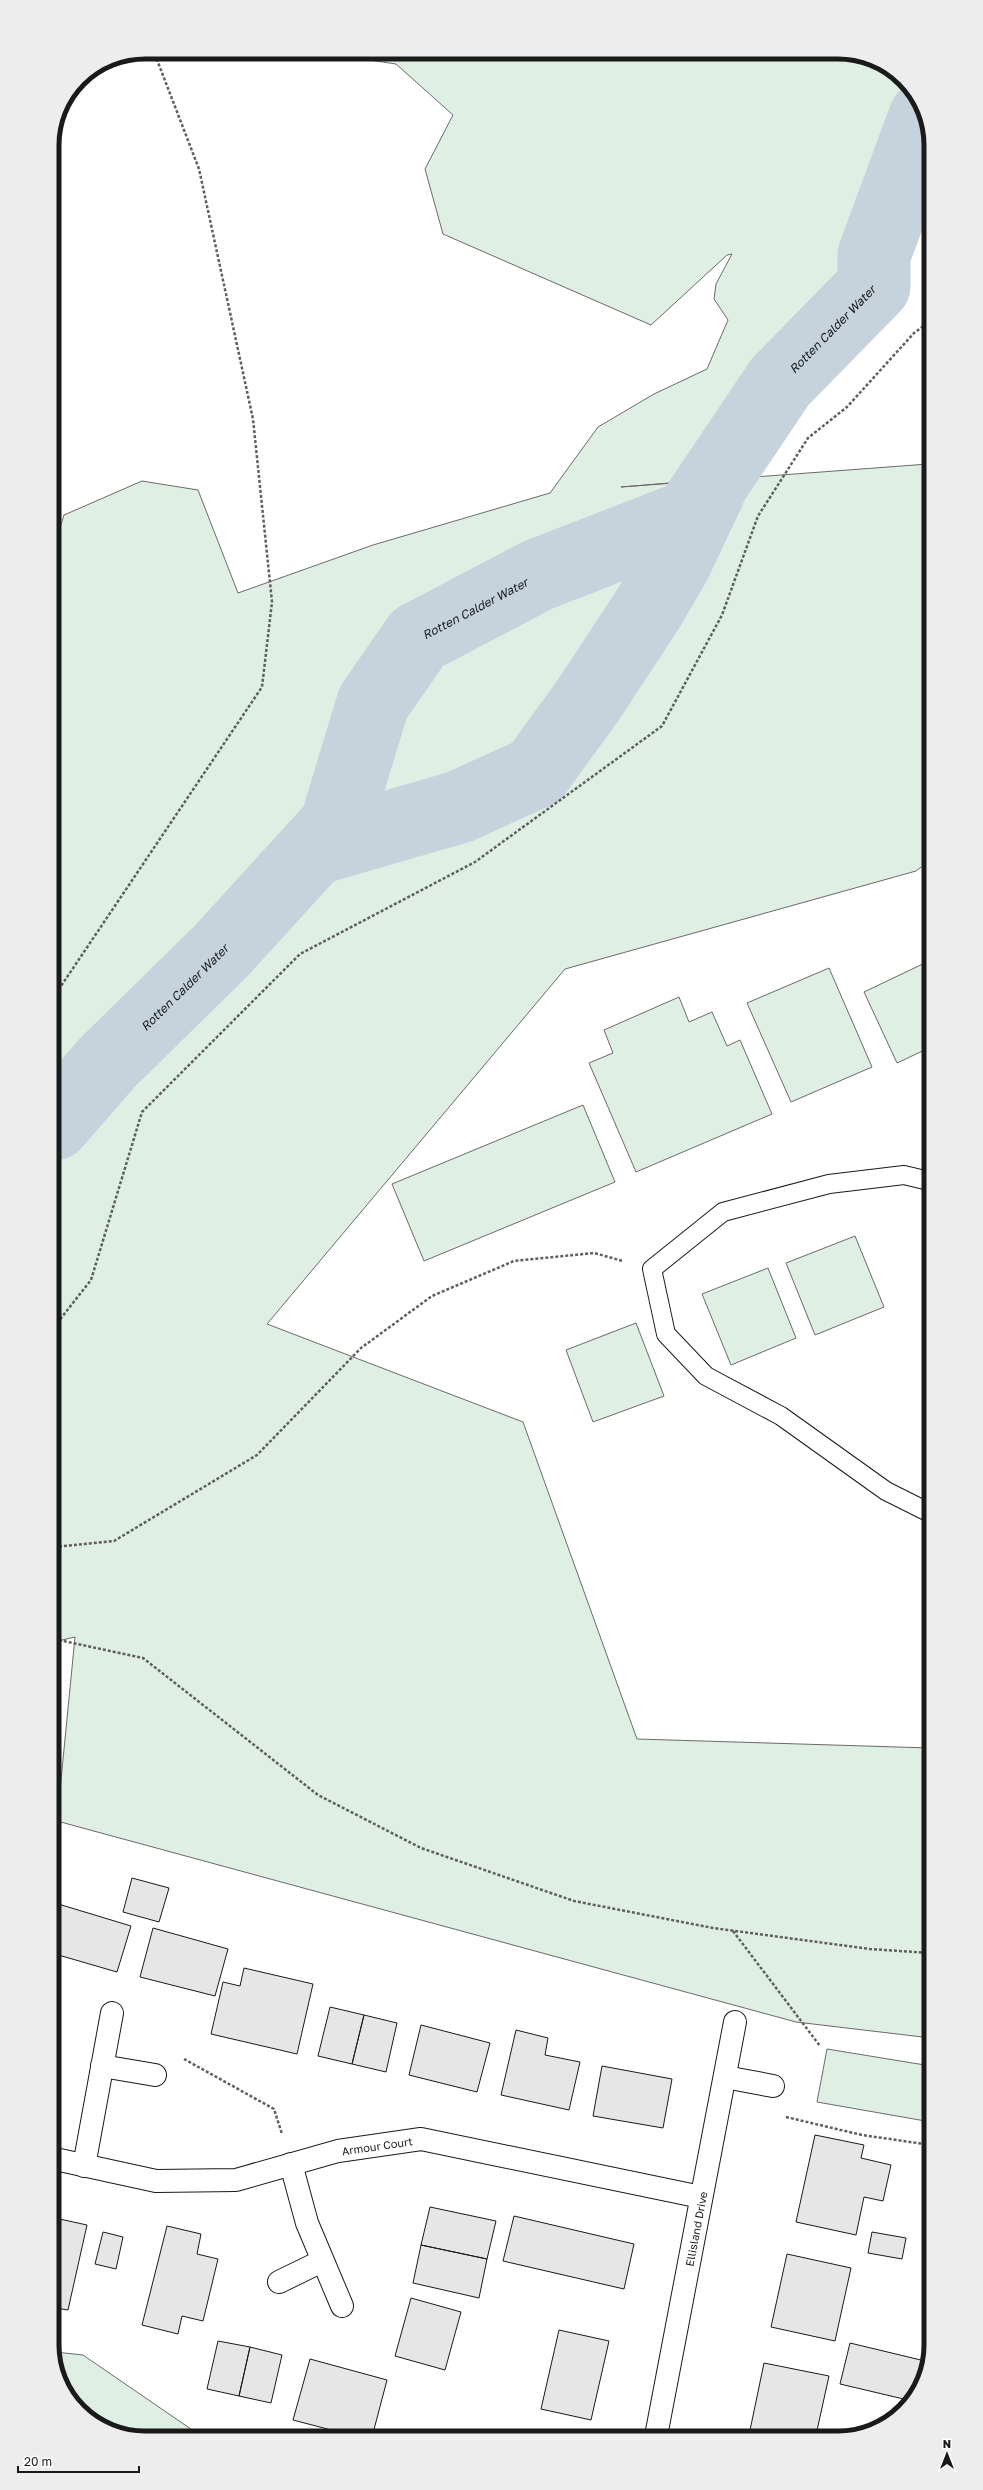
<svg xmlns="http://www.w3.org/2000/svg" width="983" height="2490" font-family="'Golos Text',sans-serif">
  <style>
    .green { fill: #e0efe3; stroke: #6a6a6a }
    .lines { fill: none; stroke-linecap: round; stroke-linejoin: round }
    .river { stroke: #c6d2dc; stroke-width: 73 }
    .building { fill: #e6e6e6; stroke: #1a1a1a }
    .lane-casing { stroke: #1a1a1a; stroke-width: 20 }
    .street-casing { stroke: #1a1a1a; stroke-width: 24 }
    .path { stroke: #5f5f5f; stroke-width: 2.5; stroke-dasharray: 3 2; stroke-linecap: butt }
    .lane { stroke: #fff; stroke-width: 18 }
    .street { stroke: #fff; stroke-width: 22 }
    .labels { text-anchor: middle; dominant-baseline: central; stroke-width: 3; stroke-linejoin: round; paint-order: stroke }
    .street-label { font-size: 11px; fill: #1a1a1a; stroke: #fff }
    .water-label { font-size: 12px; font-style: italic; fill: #1a1a1a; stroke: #fff }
    .rim { fill: none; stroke: #1a1a1a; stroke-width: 5 }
  </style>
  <rect width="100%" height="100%" fill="#fff"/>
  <!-- green -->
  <path class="green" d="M315,52H844L899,75L925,117L874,255L880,284L780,382L716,479L621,487L928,464L929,861L916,871L565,969L267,1324L523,1422L637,1739L930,1748L931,2038L796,2022L57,1821L75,1637L54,1642L53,550L64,515L142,481L198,490L238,593L373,545L550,493L598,427L654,394L707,369L728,320L714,299L716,284L732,254L727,255L651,325L443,234L425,169L453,115L396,64Z
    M929,961V1048L897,1063L864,992Z
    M829,968L872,1067L791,1102L747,1003Z
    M679,997L689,1022L712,1012L727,1046L740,1040L772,1114L636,1172L589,1063L613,1053L604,1030Z
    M583,1105L615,1182L424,1261L392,1184Z
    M855,1236L884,1307L815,1335L786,1263Z
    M768,1268L796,1338L731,1365L702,1294Z
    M636,1323L664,1396L593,1422L566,1350Z
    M827,2049L931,2066V2122L817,2102Z
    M55,2352L83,2355L204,2438H139L88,2419L55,2369Z"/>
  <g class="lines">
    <!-- river -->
    <g class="river">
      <path d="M314,849L459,807L536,772L589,699L650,606L675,563L709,491"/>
      <path id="s1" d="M54,1124L107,1063L222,950L336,825L373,703L418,638L538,575L690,516L780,382L874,286V255L925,117"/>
    </g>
  </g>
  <!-- building -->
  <path class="building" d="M132,1878L169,1888L159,1922L123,1912Z
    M55,1903L131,1926L117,1972L55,1954Z
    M153,1928L228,1949L215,1996L140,1977Z
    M244,1968L313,1984L297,2054L211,2034L223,1982L240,1986Z
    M330,2007L364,2015L352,2064L318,2056Z
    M364,2015L397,2023L386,2072L352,2064Z
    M421,2025L490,2043L477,2092L409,2075Z
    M516,2030L548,2038L545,2055L580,2062L569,2110L501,2095Z
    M602,2066L672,2079L663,2128L593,2116Z
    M815,2135L864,2145L861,2158L891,2165L883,2201L864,2197L856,2235L796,2222Z
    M430,2207L496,2221L487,2259L421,2245Z
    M514,2216L634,2244L624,2289L503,2261Z
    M55,2218L87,2225L68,2310L55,2308Z
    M167,2226L201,2234L197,2254L218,2259L203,2321L182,2316L178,2334L142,2325Z
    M103,2232L123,2237L116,2269L95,2264Z
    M872,2232L906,2238L902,2259L868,2253Z
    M421,2245L487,2259L479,2298L413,2283Z
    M787,2254L851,2268L835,2341L771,2327Z
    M411,2298L461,2312L445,2370L395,2356Z
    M559,2330L609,2341L591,2420L541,2409Z
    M218,2341L250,2347L239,2396L207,2389Z
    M850,2343L925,2361L912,2401L840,2384Z
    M250,2347L282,2355L271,2403L239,2396Z
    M310,2359L387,2380L372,2437H358L293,2420Z
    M764,2363L829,2376L816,2435H749Z"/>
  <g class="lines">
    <defs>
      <path id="lane" d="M929,1181L904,1175L829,1184L723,1212L652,1269L666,1334L706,1376L781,1416L886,1491L930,1513"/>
      <g id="street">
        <path d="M102,2066L155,2075"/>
        <path d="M725,2077L773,2086"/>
        <path id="s2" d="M55,2159L156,2181L236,2180L338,2151L421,2139L701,2197"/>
        <path d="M291,2164L307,2223L342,2306"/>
        <path d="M84,2166L112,2013"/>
        <path d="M279,2282L322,2261"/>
        <path id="s3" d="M656,2436L735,2022"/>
      </g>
    </defs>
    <!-- lane casing -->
    <use href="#lane" class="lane-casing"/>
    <!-- street casing -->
    <use href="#street" class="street-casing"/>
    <!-- path -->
    <path class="path" d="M53,998L262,687L272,602L253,419L199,169L154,52
      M54,1327L91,1280L142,1112L300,954L475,862L662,726L722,615L758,516L808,438L847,407L914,333L928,323
      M54,1547L114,1541L257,1455L361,1348L432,1296L514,1261L594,1253L623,1261
      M54,1639L143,1658L318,1795L421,1848L574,1901L713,1928L870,1949L930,1953
      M733,1931L820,2046
      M184,2059L274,2109L282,2134
      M786,2117L862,2135L931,2145"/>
    <!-- lane -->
    <use href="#lane" class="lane"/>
    <!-- street -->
    <use href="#street" class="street"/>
  </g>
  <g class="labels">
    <!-- street labels -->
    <g class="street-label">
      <text stroke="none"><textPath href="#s2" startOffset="329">Armour Court</textPath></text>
      <text stroke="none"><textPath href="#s3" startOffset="211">Ellisland Drive</textPath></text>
    </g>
    <!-- water labels -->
    <g class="water-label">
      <text stroke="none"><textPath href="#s1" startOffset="1152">Rotten Calder Water</textPath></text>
      <text stroke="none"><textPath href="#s1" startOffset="682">Rotten Calder Water</textPath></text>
      <text stroke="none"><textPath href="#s1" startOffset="189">Rotten Calder Water</textPath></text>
    </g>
  </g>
  <!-- crop -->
  <path d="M0 0H983V2490H0ZM145 59H838A86 86 0 0 1 924 145V2345A86 86 0 0 1 838 2431H145A86 86 0 0 1 59 2345V145A86 86 0 0 1 145 59Z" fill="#ededed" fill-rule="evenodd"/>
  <path class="rim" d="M145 59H838A86 86 0 0 1 924 145V2345A86 86 0 0 1 838 2431H145A86 86 0 0 1 59 2345V145A86 86 0 0 1 145 59Z"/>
  <!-- north arrow -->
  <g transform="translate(947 2454)" stroke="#ffffff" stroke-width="3" paint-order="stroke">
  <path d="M0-3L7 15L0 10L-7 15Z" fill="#1a1a1a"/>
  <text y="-6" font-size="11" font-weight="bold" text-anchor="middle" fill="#1a1a1a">N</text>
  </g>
  <!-- scale -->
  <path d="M18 2466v6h121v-6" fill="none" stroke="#1a1a1a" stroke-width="2"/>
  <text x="24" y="2466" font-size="12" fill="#1a1a1a" stroke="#ffffff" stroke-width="3" paint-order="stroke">20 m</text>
</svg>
